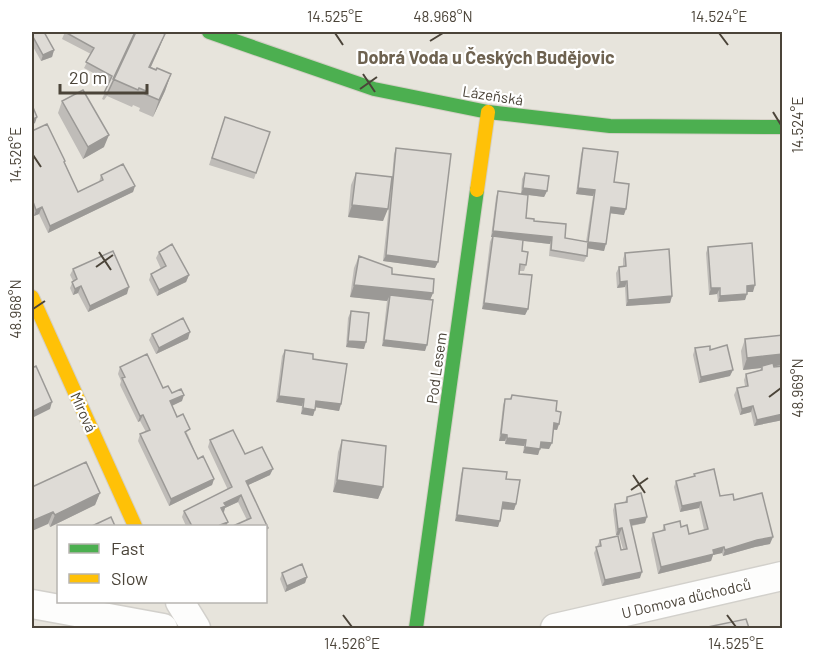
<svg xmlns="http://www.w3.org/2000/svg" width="814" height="660" font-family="Barlow,sans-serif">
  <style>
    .residential { fill: #e7e4dc; fill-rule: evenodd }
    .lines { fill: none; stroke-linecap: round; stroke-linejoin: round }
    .street-casing { stroke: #d2d0cb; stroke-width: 31 }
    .fast-casing { stroke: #d3cfc5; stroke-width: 16 }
    .slow-casing { stroke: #d3cfc5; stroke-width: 16 }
    .street { stroke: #fdfdfc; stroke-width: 28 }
    .fast { stroke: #4caf50; stroke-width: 14 }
    .slow { stroke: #ffc107; stroke-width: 14 }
    .wall { fill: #bfbcb8 }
    .shaded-wall { fill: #9b9996 }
    .building { fill: #dedbd6; stroke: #9b9996; stroke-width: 1.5 }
    .ticks { fill: none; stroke: #4b4439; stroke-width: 2 }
    .labels { text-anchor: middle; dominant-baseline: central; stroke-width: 4.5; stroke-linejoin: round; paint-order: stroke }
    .street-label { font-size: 15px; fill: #4b4439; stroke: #fff }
    .quarter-label { font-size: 18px; font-weight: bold; fill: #6e6250; stroke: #fff }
    .neatline { fill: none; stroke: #4b4439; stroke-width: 2 }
    .ticks-label { font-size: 15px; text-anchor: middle; fill: #4b4439 }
  </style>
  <rect width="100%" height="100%" fill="#f4f2ee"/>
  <!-- residential -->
  <path class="residential" d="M32,32H782V628H32ZM58,526H266V602H58Z"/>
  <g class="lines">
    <defs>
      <path id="street" d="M180,602L196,628
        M32,604L163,628
        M555,628L782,576"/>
      <path id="fast" d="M209,32L374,89L488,112L610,126L782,127
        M416,628L477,190"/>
      <path id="slow" d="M477,190L488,112
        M32,297L135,526"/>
    </defs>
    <!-- street casing -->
    <use href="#street" class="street-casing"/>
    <!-- fast casing -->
    <use href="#fast" class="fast-casing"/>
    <!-- slow casing -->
    <use href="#slow" class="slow-casing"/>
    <!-- street -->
    <use href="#street" class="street"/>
    <!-- fast -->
    <use href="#fast" class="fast"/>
    <!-- slow -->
    <use href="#slow" class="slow"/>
  </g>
  <!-- wall -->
  <path class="wall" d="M32,32L54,50L52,57L41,61L32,45Z
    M65,32L165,34L158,51L151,67L171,74L165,91L153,117L139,111L140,108L133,105L132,107L107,96L104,100L102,99L110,82L84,68L91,54L62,39Z
    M62,101L104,147L83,159L58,113Z
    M225,117L270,132L254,179L209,165Z
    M32,131L65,163L78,192L99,182L101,175L135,186L133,192L48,233L39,214L34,216L32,211Z
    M396,148L438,262L435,268L383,261L391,187L383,221L348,217L351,185L356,173L392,177L394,154Z
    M583,148L614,182L624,215L610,213L604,251L587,248V256L584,262L549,256L550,244L523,241L522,251L526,265L524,271H519V274L528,309L525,315L482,309L490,242L492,237H491L496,197L498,191L526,218L534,221L565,238L586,242L593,196L576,194L581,154Z
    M525,173L547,191L544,197L521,194L522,179Z
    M708,247L753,292H747L745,300L718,302L717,294L709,295L706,253Z
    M159,252L189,275L186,282L157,296L149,280L151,274L161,269L156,258Z
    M625,253L672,296L670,303L626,306L625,287L617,288L616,273L619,267L623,266V259Z
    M359,256L392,274L433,293L430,299L425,351L382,346L387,301L350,297L354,268Z
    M73,269L127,294L88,312L78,293L73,295L70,288L73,281L70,275Z
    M351,311L364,349L346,347L348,318Z
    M152,334L188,339L156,354L149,340Z
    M745,339L783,365L774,366V367L783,366V420L754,426L751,412L740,415L734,395L737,388L745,386L744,380L746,374L760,370L761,368L743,370L741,351Z
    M695,348L710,350L730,376L699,383L693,355Z
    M285,350L313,359L341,404L339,411L315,407L313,416L301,414L302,406L276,402L282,356Z
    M120,367L163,388L182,401L172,406L188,435L198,459L214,479L212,485L169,506L138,441L140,434L146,432L140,421L138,422L120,385L121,381L118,374Z
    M512,395L556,411L559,424L557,430H554L549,449L540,448L538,455L523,453L524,446L505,444V441H499L503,405L505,399H510Z
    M210,440L245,454L270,475L248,485L268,528L266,534L247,520L238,502L225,508L223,512L228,522L226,526H186L182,517L184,511L228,490L208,447Z
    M342,440L383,487L378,499L333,492L338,452Z
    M463,468L506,479L516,504L514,510L502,509L498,527L455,521L461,474Z
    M694,474L720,496L734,500L770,544L755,547L723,556L722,553L713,555L711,561L658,574L651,540L653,533L662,531L664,525L681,527L689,534L704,530L699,508L680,512L674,487L676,481L694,476Z
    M32,487L100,493L95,505L50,527Z
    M627,497L645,523L632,526L640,578L602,586L594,553L600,540L621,550L623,549L619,535H616L613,510L615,504L625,502Z
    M282,573L307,577L305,583L285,592L280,579Z"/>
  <!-- shaded-wall -->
  <path class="shaded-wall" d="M165,34L158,51L143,84L149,67Z
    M54,50L52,57L41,61L43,55Z
    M171,74L165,91L153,117L159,100Z
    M37,117L35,123L32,125V120Z
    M109,135L104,147L83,159L88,147Z
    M135,186L133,192L48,233L50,226Z
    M523,188L547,191L544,197L521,194Z
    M578,188L595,190L593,196L576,194Z
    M352,205L388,209L383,221L348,217Z
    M42,207L39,214L34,216L36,210Z
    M611,207L626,209L624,215L608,213Z
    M493,231L552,237L550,244L491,237Z
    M588,242L606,244L604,251L586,248Z
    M386,255L438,262L435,268L383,261Z
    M189,275L186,282L157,296L159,290Z
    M627,281L625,287L617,288L620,282Z
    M354,285L433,293L428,305L390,295L387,301L350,297Z
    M755,285L753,292H745L747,286Z
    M81,286L78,293L73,295L75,289Z
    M129,287L127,294L88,312L90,306Z
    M711,288H720L717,294L709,295Z
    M747,294L745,300L718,302L720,296Z
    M672,296L670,303L626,306L628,300Z
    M484,303L528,309L525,315L482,309Z
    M190,332L188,339L156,354L159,348Z
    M384,340L427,345L425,351L382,346Z
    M348,341L366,342L364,349L346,347Z
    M783,354V365L762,368V366L761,368L743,370L747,358Z
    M733,370L730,376L699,383L701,377Z
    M184,395L182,401L167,408L170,401Z
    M279,396L304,399L302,406L276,402Z
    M316,401L341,404L339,411L314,407Z
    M52,402L50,409L32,418V412Z
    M753,406L751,412L740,415L742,409Z
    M303,408L315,410L313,416L301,414Z
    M783,414V420L754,426L757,420Z
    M143,415L140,421L138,422L140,416Z
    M554,423L559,424L557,430L552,429Z
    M501,434L507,435L505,441H499Z
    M507,438L526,440L524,446L505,444Z
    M541,442L552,443L549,449L539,448Z
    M525,447L540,449L538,455L523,453Z
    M273,469L270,475L244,487L246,481Z
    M214,479L212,485L169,506L171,499Z
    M337,480L383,487L378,499L333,492Z
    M100,493L95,505L50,527L55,515Z
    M241,495L238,502L225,508L224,512L219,515L224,503Z
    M503,502L516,504L514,510L500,509Z
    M701,502L699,508L680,512L682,506Z
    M53,512L48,524L32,531V521Z
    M457,515L500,521L498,527L455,521Z
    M647,517L645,523L628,526L630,520Z
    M228,522L226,526H220V525Z
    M622,528L619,535H616L618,529Z
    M773,537L770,544L755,547L723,556L725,550L757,540Z
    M724,547L722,553L713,555L711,561L658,574L661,567Z
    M642,572L640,578L602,586L605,580Z
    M307,577L305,583L285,592L287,586Z"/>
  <!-- building -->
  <path class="building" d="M32,32H44L54,50L43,55L32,35Z
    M65,32H136L107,94L104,93L112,76L86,62L94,48Z
    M135,32H160L165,34L149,67L156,70L157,68L171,74L159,100L145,94L146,91L139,88L138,90L113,79Z
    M83,90L109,135L88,147L62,101Z
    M32,105L37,117L32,120Z
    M225,117L270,132L256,173L212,158Z
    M47,124L65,161L64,162L78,192L103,180L101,175L123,164L135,186L50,226L42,207L36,210L32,199V131Z
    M396,148L451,154L438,262L386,255Z
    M583,148L618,152L614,182L629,184L626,209L611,207L606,244L588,242L595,190L578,188Z
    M356,173L392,177L388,209L352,205Z
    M525,173L549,176L547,191L523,188Z
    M498,191L528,195L526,218L534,219V221L566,224L565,238L588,242L587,256L551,250L552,237L493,231Z
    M493,236L523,240L522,251L528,252L526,265L520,264L519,274L532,275L528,309L484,303Z
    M752,243L755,285L747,286V294L720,296V288H711L708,247Z
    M172,244L189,275L159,290L151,274L166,266L159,252Z
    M669,249L672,296L628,300L627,281L620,282L619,267L626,266L625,253Z
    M113,251L129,287L90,306L81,286L75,289L72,282L77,279L73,269Z
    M359,256L392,268V274L434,279L433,293L354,285Z
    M390,295L433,300L427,345L384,340Z
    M351,311L369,313L366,342L348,341Z
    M183,318L190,332L159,348L152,334Z
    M783,335V354L747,358L745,339Z
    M727,345L733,370L701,377L695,348L710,346V350Z
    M285,350L313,354V359L347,364L341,404L316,401L315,410L303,408L304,399L279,396Z
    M147,354L163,388L168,386L172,393L181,389L184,395L170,401L177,417L183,414L190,429L185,432L198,459L203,456L214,479L171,499L140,434L150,430L143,415L140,416L122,378L125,377L120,367Z
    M773,363L774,367L783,366V414L757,420L753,406L742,409L737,388L748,386L746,374L762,370V366Z
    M36,366L52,402L32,412V368Z
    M512,395L557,401L556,411L561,412L559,424L554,423L552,443L541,442L540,449L525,447L526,440L507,438V435L501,434L505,399H511Z
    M233,430L245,454L262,447L273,469L246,481L268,528L266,529V526H233L251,518L241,495L224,503L226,506L221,508L228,522L220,525L221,526H192L184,511L232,487L210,440Z
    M342,440L386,446L383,487L337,480Z
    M86,462L100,493L55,515L53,512L32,521V487Z
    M463,468L507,472L506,479L520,480L516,504L503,502L500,521L457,515Z
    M714,469L720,496L733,494L734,500L762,493L773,537L757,540L725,550L724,547L713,550L714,554L661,567L653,533L665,530L664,525L680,521L681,527L687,525L689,534L708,529L701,502L682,506L676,481L695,476L694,474Z
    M641,493L647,517L630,520L642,572L605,580L596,547L601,546L600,540L618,536L621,550L627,549L622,528L618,529L615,504L627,502V497Z
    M111,517L115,526H92Z
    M302,564L307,577L287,586L282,573Z
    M746,619L749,628H703Z"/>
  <!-- ticks -->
  <path class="ticks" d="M335,33L343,45M719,33L728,45M430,41L443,33M363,74L375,92M360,89L377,77M773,112L781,125M33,155L41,167M99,252L111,270M96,267L113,255M33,309L45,301M769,397L781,388M633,475L645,493M631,490L648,478M343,615L352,627M727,615L736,627"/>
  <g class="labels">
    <!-- street labels -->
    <g class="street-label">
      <text transform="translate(493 95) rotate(9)">Lázeňská</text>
      <text transform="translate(436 368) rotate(-82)">Pod Lesem</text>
      <text transform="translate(84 412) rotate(66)">Mírová</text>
      <text transform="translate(686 598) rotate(-13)">U Domova důchodců</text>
    </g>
    <!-- quarter labels -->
    <g class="quarter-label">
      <text x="486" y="57">Dobrá Voda u Českých Budějovic</text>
    </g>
  </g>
  <!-- border -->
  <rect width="814" height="660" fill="none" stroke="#ffffff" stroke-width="66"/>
  <!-- legend -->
  <rect x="57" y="525" width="210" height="78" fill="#ffffff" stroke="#b7b4b0" stroke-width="1.5"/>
  <rect x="69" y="544" width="30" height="9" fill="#4caf50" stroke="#b7b4b0" stroke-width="1.5"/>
  <text x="111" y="555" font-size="18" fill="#4b4439">Fast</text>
  <rect x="69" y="574" width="30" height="9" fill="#ffc107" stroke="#b7b4b0" stroke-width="1.5"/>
  <text x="111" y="585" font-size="18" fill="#4b4439">Slow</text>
  <!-- scale -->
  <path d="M60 84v9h87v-9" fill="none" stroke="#4b4439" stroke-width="3"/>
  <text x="69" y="84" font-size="18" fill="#4b4439" stroke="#ffffff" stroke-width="4.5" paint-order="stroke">20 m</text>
  <rect x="33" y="33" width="748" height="594" class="neatline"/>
  <g class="ticks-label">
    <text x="335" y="22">14.525°E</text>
    <text x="443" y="22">48.968°N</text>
    <text x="719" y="22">14.524°E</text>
    <text transform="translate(798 125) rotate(-90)" y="5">14.524°E</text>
    <text transform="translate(16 155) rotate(-90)" y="5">14.526°E</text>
    <text transform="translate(16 309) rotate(-90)" y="5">48.968°N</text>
    <text transform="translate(798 388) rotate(-90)" y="5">48.969°N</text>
    <text x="352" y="649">14.526°E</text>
    <text x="736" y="649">14.525°E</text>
  </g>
</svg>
